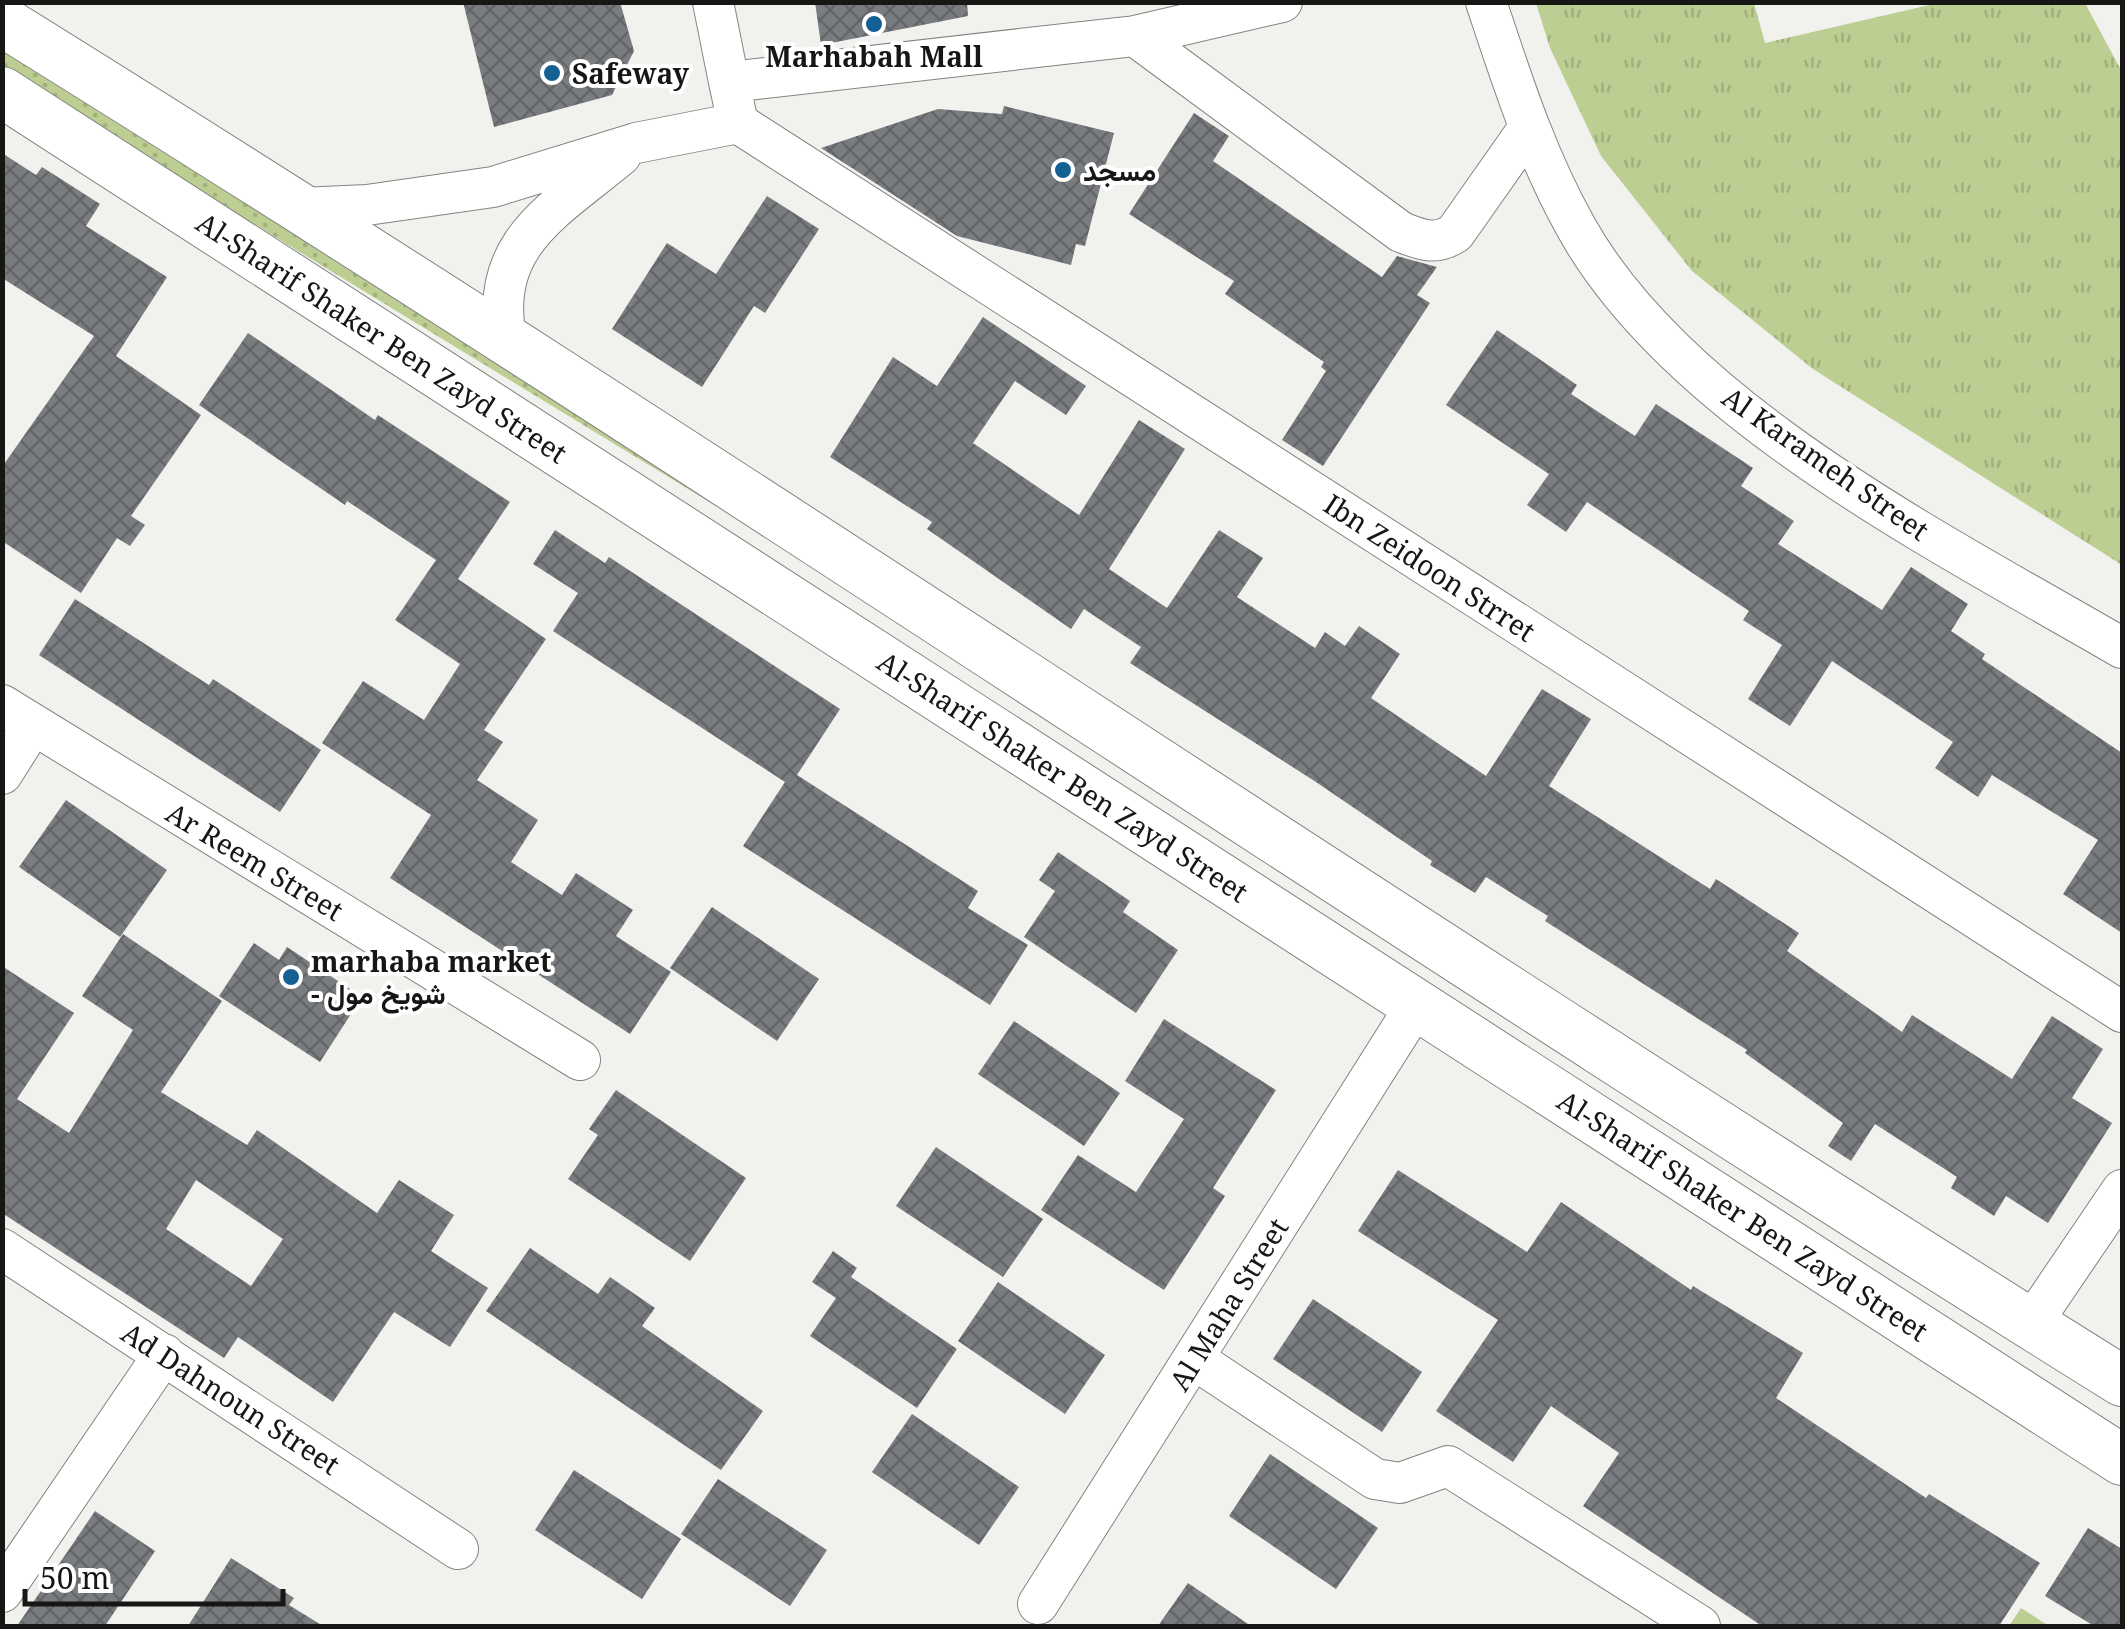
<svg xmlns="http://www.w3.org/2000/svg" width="2125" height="1629" font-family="'Noto Serif',Vazirmatn,serif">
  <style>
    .park { fill: url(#park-tufts) }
    .garden { fill: url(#garden-dots) }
    .building { fill: url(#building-cross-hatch); fill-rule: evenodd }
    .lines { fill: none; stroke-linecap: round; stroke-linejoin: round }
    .minor-casing { stroke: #838480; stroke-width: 42 }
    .major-casing { stroke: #838480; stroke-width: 52 }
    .minor { stroke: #fff; stroke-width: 40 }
    .major { stroke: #fff; stroke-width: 50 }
    .poi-dot { fill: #146093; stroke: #fff; stroke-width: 4 }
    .labels { text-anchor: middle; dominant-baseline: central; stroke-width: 8; stroke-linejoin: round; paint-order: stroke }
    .poi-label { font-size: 28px; font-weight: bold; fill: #161715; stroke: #fff; text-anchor: start }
    .street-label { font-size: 28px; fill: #161715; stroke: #fff }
  </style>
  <defs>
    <pattern id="park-tufts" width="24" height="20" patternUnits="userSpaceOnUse" patternTransform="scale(2.5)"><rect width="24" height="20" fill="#bcce91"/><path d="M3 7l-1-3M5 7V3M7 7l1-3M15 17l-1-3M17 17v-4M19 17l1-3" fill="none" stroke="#a1b07c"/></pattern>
    <pattern id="garden-dots" width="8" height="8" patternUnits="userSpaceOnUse" patternTransform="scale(2.5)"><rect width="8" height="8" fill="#bcce91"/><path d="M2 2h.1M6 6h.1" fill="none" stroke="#a1b07c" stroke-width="1.8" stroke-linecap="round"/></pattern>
    <pattern id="building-cross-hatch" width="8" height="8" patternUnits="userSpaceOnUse" patternTransform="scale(2.5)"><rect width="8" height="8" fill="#7a7d80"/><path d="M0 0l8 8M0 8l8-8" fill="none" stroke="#636568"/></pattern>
  </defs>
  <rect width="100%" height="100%" fill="#f1f2ee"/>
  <!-- park -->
  <path class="park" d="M1536,3H1754L1765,43L1938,3H2085L2122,72V565L1813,369L1692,271L1601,156L1550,48Z
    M2021,1608L2049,1626H2009Z"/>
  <!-- garden -->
  <path class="garden" d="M2,46L762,534L3,71Z"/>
  <!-- building -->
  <path class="building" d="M463,2H620L634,51L612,95L494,127Z
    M815,2H967L968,16L821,45Z
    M1004,106L1114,133L1085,246L1076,244L1071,265L957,236L821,148L938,109L1002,114Z
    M1194,113L1229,136L1213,161L1382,277L1397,256L1437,267L1417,295L1430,303L1323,466L1282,440L1326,371L1321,367L1324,362L1225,294L1234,281L1129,214Z
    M2,153L36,175L42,167L100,204L86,226L167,277L116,356L201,415L131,516L145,525L130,546L117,538L81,593L2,541V467L94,336L2,278Z
    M767,196L819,229L765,313L754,306L702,387L612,329L667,243L716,274Z
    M983,317L1086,386L1066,415L1015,381L973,443L1079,515L1139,420L1185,449L1109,569L1167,608L1219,530L1263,558L1237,597L1315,648L1325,632L1345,646L1359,626L1400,654L1371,698L1486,776L1542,689L1591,719L1549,786L1710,889L1716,879L1799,933L1787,951L1902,1032L1912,1015L2012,1079L2052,1016L2103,1049L2072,1098L2112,1123L2048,1223L2006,1196L1994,1216L1951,1188L1957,1177L1875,1124L1851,1161L1828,1146L1843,1123L1745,1053L1747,1050L1545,921L1548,916L1486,877L1475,893L1430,865L1432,861L1316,782L1130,663L1141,647L1084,609L1071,629L927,529L932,522L830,457L893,357L937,386Z
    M1497,330L1577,385L1571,394L1635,436L1656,404L1753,468L1741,486L1794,521L1778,544L1882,610L1911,567L1968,604L1951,631L1985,654L1982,659L2122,753V933L2063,894L2098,840L1992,775L1978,797L1935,768L1953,742L1832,661L1790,726L1748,699L1782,645L1743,620L1749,611L1587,502L1566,532L1527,505L1549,474L1446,405Z
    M248,333L375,420L378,415L510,502L458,579L546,639L484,730L503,742L477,780L538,820L511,862L562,895L576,873L633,910L616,936L671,972L630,1034L390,878L431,815L322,743L363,681L424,720L460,664L395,620L436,560L347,501L345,505L199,405Z
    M555,530L605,563L609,557L840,709L797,775L978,891L968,908L1028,945L990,1005L743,846L785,782L553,631L578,593L533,564Z
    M75,599L209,685L213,679L321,750L280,812L39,655Z
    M66,800L167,870L120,937L19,867Z
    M1058,852L1130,901L1123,912L1178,950L1136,1013L1024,937L1055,891L1039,880Z
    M712,907L819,979L777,1041L670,968Z
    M123,934L222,1001L161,1092L247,1145L257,1130L377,1213L399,1180L454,1215L431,1251L488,1288L450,1347L394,1312L333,1402L238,1337L224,1358L2,1213V966L74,1013L17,1099L69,1133L133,1030L82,996ZM196,1180L283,1239L251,1286L166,1229Z
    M254,943L279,960L287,947L362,997L320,1062L219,996Z
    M1164,1019L1276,1090L1213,1188L1225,1196L1164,1290L1041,1210L1078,1155L1136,1192L1184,1119L1125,1081Z
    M1014,1021L1120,1093L1084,1146L978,1074Z
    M616,1090L746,1178L690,1261L568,1179L598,1135L589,1129Z
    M936,1147L1043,1219L1003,1277L896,1206Z
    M1398,1170L1527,1252L1561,1202L1691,1290L1693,1286L1803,1353L1776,1398L1926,1498L1929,1494L2040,1563L1999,1626H1762L1583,1506L1619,1453L1551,1406L1513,1462L1436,1411L1498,1320L1358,1231Z
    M530,1248L598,1294L610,1277L655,1308L642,1326L763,1411L721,1470L486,1311Z
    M833,1251L857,1268L851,1277L957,1349L917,1408L810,1336L836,1298L812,1282Z
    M998,1282L1105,1355L1065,1414L958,1341Z
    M1313,1299L1422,1372L1382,1432L1273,1359Z
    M912,1414L1019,1487L979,1545L872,1472Z
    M1270,1454L1378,1528L1336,1589L1229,1516Z
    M574,1470L681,1539L642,1599L535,1530Z
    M718,1479L827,1550L790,1606L681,1534Z
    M95,1511L155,1551L105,1626H17Z
    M2088,1528L2122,1549V1626H2094L2045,1596Z
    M231,1558L294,1598L289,1605L323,1626H188Z
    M1188,1583L1251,1626H1158Z"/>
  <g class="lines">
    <defs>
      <path id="minor" d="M713,2L729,82
        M1486,2C1512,80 1536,156 1576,227C1678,411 1945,545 2122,648
        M1135,36L1401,232C1422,240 1435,246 1455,233L1528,129
        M738,123L2122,1012
        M301,208L367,205L493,187L636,143L738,123L729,82L1135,36L1282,2
        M506,339C488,242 556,210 621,155
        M2,705L580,1060
        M2,774L33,725
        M2,1249L458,1549
        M2031,1324L2122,1190
        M1194,1359L1375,1479L1400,1483L1448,1466L1700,1626
        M2,1592L164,1354
        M1038,1604L1417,1004"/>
      <path id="major" d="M2,21C716,464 1410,937 2122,1381
        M2,92L2122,1460"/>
    </defs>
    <!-- minor casing -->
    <use href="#minor" class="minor-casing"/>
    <!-- major casing -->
    <use href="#major" class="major-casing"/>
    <!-- minor -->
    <use href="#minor" class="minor"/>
    <!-- major -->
    <use href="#major" class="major"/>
  </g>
  <!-- markers -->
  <g class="poi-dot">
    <circle cx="874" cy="24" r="10"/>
    <circle cx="552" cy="73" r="10"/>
    <circle cx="1063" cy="170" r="10"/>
    <circle cx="291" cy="977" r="10"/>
  </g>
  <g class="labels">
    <!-- poi labels -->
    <g class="poi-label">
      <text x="874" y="56" text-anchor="middle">Marhabah Mall</text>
      <text x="572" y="73">Safeway</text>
      <text x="1083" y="170">مسجد</text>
      <text x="311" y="961">marhaba market<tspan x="311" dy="32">- شويخ مول</tspan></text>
    </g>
    <!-- street labels -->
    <g class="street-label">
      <text transform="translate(382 337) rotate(33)">Al-Sharif Shaker Ben Zayd Street</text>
      <text transform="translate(1826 463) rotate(35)">Al Karameh Street</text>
      <text transform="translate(1430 567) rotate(33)">Ibn Zeidoon Strret</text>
      <text transform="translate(1063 776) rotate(33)">Al-Sharif Shaker Ben Zayd Street</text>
      <text transform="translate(255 861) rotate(31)">Ar Reem Street</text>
      <text transform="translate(1743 1215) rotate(33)">Al-Sharif Shaker Ben Zayd Street</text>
      <text transform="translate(1228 1304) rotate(-58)">Al Maha Street</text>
      <text transform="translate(231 1398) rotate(33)">Ad Dahnoun Street</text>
    </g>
  </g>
  <!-- border -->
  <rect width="2125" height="1629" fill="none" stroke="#161715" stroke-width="10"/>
  <!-- scale -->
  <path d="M25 1589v15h258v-15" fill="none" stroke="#161715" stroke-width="5"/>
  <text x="40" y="1589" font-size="30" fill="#161715" stroke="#ffffff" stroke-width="8" paint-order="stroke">50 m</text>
</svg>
